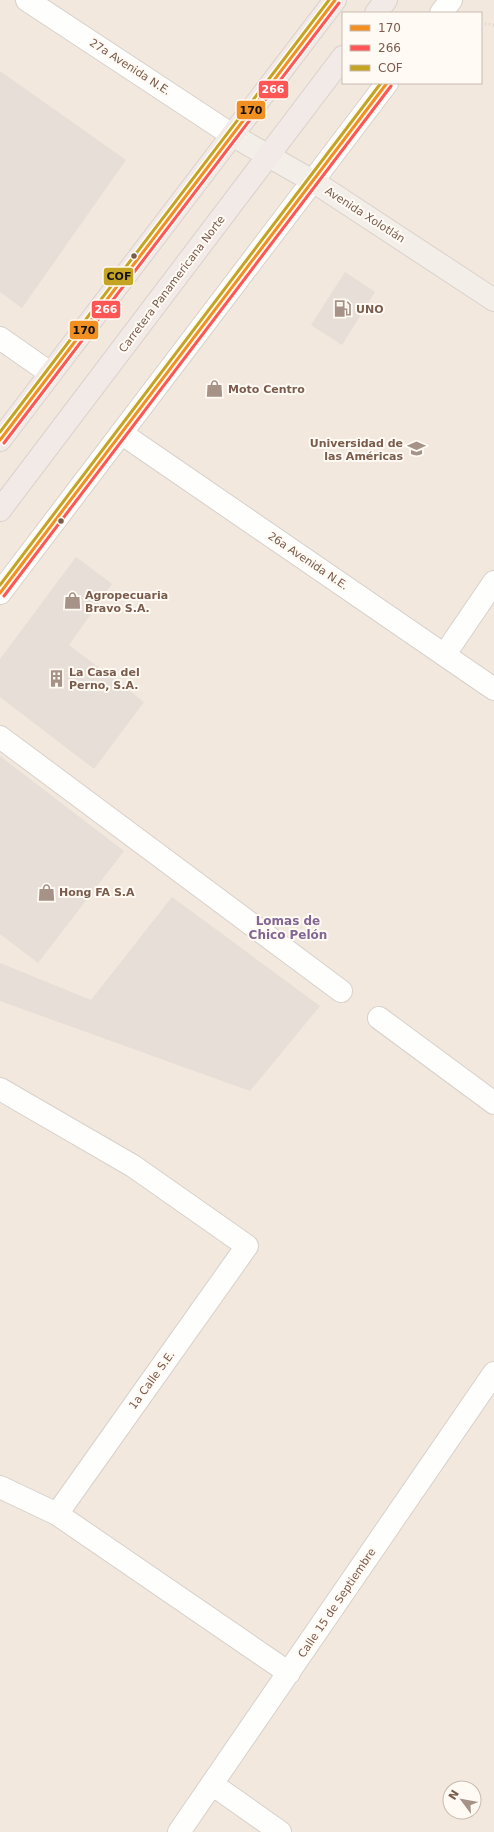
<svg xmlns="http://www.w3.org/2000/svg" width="494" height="1832" font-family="'DejaVu Sans',sans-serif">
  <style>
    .residential { fill: #f2e8de; fill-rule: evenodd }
    .building { fill: #e6ded7 }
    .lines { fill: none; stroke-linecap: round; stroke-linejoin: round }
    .minor-casing { stroke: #d7d1cb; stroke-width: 24 }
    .major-casing { stroke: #dad1cc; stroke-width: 24 }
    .highway-casing { stroke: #dad1cc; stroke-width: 24 }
    .path { stroke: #dcd5d0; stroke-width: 2.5; stroke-dasharray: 1 3; stroke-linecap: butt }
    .minor { stroke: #fefefd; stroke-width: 22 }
    .major { stroke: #f3eee8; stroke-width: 22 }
    .highway { stroke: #f2eae7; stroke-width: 22 }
    .bus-1-casing { stroke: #fffaf3; stroke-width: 6 }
    .bus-2-casing { stroke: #fffaf3; stroke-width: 6 }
    .bus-3-casing { stroke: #fffaf3; stroke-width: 6 }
    .bus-1 { stroke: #f18f21; stroke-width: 3 }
    .bus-2 { stroke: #f55; stroke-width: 3 }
    .bus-3 { stroke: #c3a423; stroke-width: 3 }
    .bus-dot { fill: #7a5c4d; stroke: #fffaf3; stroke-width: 1.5 }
    .labels { text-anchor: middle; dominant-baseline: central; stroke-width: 4; stroke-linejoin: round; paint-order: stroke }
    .street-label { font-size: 11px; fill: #7a5c4d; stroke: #fffaf3 }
    .poi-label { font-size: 11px; font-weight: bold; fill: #7a5c4d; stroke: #fffaf3; text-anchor: start }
    .neighbourhood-label { font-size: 12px; font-weight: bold; fill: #846695; stroke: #fffaf3 }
    .line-badge { stroke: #fffaf3; stroke-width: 1.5 }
    .badge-label { font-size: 11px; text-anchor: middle; font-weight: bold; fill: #fff }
    .pale-badge-label { font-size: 11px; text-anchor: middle; font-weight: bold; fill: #111 }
  </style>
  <rect width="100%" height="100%" fill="#f9f5f0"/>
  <!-- residential -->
  <path class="residential" d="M0,0H494V1832H0ZM343,13H481V83H343ZM450,1788H474V1812H450Z"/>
  <!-- building -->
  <path class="building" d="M0,71L126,160L22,308L0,292Z
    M345,272L375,292L342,345L311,325Z
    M76,557L112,584L69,645L144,702L94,769L0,697V659Z
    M0,756L124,851L38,963L0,934Z
    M172,897L320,1006L250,1091L0,1001V963L91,1000Z"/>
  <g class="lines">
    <defs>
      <path id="minor" d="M27,0L232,135
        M441,13L451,0
        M0,338L50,373
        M121,433L494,689
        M0,593L387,83
        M445,654L494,582
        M0,737L341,991
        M379,1018L494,1103
        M0,1089L133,1166L247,1246L57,1514
        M0,1487L57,1514L289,1673
        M212,1784L280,1832
        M179,1832L494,1373"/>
      <path id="major" d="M232,135L316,183L494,300"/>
      <path id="highway" d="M376,13L386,0
        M0,440L335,0
        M0,510L343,57"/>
    </defs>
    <!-- minor casing -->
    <use href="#minor" class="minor-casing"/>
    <!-- major casing -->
    <use href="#major" class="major-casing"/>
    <!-- highway casing -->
    <use href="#highway" class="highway-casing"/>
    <!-- path -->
    <path class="path" d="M481,23L494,25"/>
    <!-- minor -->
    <use href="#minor" class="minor"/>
    <!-- major -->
    <use href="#major" class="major"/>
    <!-- highway -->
    <use href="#highway" class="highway"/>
    <defs>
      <path id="bus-1" d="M0,440L335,0
        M0,593L387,83"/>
      <path id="bus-2" d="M4,443L339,3
        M4,596L391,86"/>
      <path id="bus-3" d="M0,432L329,0
        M0,585L381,83"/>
    </defs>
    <!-- bus-1 casing -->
    <use href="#bus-1" class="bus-1-casing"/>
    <!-- bus-2 casing -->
    <use href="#bus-2" class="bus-2-casing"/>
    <!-- bus-3 casing -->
    <use href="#bus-3" class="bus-3-casing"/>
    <!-- bus-1 -->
    <use href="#bus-1" class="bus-1"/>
    <!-- bus-2 -->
    <use href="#bus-2" class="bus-2"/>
    <!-- bus-3 -->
    <use href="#bus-3" class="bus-3"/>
  </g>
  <!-- icons -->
  <defs>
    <symbol id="fuel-bare" viewBox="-9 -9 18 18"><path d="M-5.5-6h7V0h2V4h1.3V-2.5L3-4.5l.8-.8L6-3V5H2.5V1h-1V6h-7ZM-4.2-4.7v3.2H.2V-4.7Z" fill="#a69286" stroke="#fffaf3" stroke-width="2.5" paint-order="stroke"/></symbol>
    <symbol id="shop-bare" viewBox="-9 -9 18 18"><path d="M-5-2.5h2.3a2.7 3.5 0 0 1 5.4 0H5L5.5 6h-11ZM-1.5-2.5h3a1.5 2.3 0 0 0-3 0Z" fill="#a69286" stroke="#fffaf3" stroke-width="2.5" paint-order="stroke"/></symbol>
    <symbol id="university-bare" viewBox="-9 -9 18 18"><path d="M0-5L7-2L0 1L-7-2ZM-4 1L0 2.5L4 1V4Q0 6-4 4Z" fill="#a69286" stroke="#fffaf3" stroke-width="2.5" paint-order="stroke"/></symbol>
    <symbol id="building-bare" viewBox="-9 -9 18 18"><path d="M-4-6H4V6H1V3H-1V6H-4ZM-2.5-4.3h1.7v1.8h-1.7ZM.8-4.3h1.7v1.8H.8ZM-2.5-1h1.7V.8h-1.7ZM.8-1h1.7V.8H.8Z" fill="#a69286" stroke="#fffaf3" stroke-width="2.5" paint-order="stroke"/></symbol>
  </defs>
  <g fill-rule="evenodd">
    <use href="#fuel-bare" x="330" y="296" width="25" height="25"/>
    <use href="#shop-bare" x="202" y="376" width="25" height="25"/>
    <use href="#university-bare" x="404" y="436" width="25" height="25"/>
    <use href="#shop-bare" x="60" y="588" width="25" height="25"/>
    <use href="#building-bare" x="44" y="666" width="25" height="25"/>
    <use href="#shop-bare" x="34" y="880" width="25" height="25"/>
  </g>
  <!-- markers -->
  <g class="bus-dot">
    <circle cx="134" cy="256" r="3.5"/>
    <circle cx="61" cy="521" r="3.5"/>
  </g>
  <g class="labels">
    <!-- street labels -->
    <g class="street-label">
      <text transform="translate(130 67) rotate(33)">27a Avenida N.E.</text>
      <text transform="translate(365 215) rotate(33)">Avenida Xolotlán</text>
      <text transform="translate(172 284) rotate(-53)">Carretera Panamericana Norte</text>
      <text transform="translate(308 561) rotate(34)">26a Avenida N.E.</text>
      <text transform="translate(152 1380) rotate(-54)">1a Calle S.E.</text>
      <text transform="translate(337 1603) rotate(-56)">Calle 15 de Septiembre</text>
    </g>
    <!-- poi labels -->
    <g class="poi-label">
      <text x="356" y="309">UNO</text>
      <text x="228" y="389">Moto Centro</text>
      <text x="403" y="443" text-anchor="end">Universidad de<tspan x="403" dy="13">las Américas</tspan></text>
      <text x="85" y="595">Agropecuaria<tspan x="85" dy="13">Bravo S.A.</tspan></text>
      <text x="69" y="672">La Casa del<tspan x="69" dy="13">Perno, S.A.</tspan></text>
      <text x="59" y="892">Hong FA S.A</text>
    </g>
    <!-- neighbourhood labels -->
    <g class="neighbourhood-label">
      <text x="288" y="921">Lomas de<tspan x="288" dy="14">Chico Pelón</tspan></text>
    </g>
  </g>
  <g class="line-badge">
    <rect x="258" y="80" width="31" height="19" rx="4" fill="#f55"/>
    <rect x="236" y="100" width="30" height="20" rx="4" fill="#f18f21"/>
    <rect x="103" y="267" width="31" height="19" rx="4" fill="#c3a423"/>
    <rect x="91" y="300" width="30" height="19" rx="4" fill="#f55"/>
    <rect x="69" y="320" width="30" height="20" rx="4" fill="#f18f21"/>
  </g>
  <g class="badge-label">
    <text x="273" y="93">266</text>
    <text x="106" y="313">266</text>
  </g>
  <g class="pale-badge-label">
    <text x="251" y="114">170</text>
    <text x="119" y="280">COF</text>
    <text x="84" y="334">170</text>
  </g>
  <!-- legend -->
  <rect x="342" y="12" width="140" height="72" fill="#fffaf3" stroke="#cabbb1"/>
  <rect x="350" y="25" width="20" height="6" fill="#f18f21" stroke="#cabbb1"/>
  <text x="378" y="32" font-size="12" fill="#7a5c4d">170</text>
  <rect x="350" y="45" width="20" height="6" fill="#ff5555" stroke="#cabbb1"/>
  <text x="378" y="52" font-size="12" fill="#7a5c4d">266</text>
  <rect x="350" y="65" width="20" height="6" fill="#c3a423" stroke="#cabbb1"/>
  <text x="378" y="72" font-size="12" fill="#7a5c4d">COF</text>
  <!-- north arrow -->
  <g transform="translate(462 1800) rotate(302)"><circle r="19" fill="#fffaf3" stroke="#cabbb1"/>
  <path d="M0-3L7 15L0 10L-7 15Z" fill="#a69286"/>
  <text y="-6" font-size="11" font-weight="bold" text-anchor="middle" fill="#7a5c4d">N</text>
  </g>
</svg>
